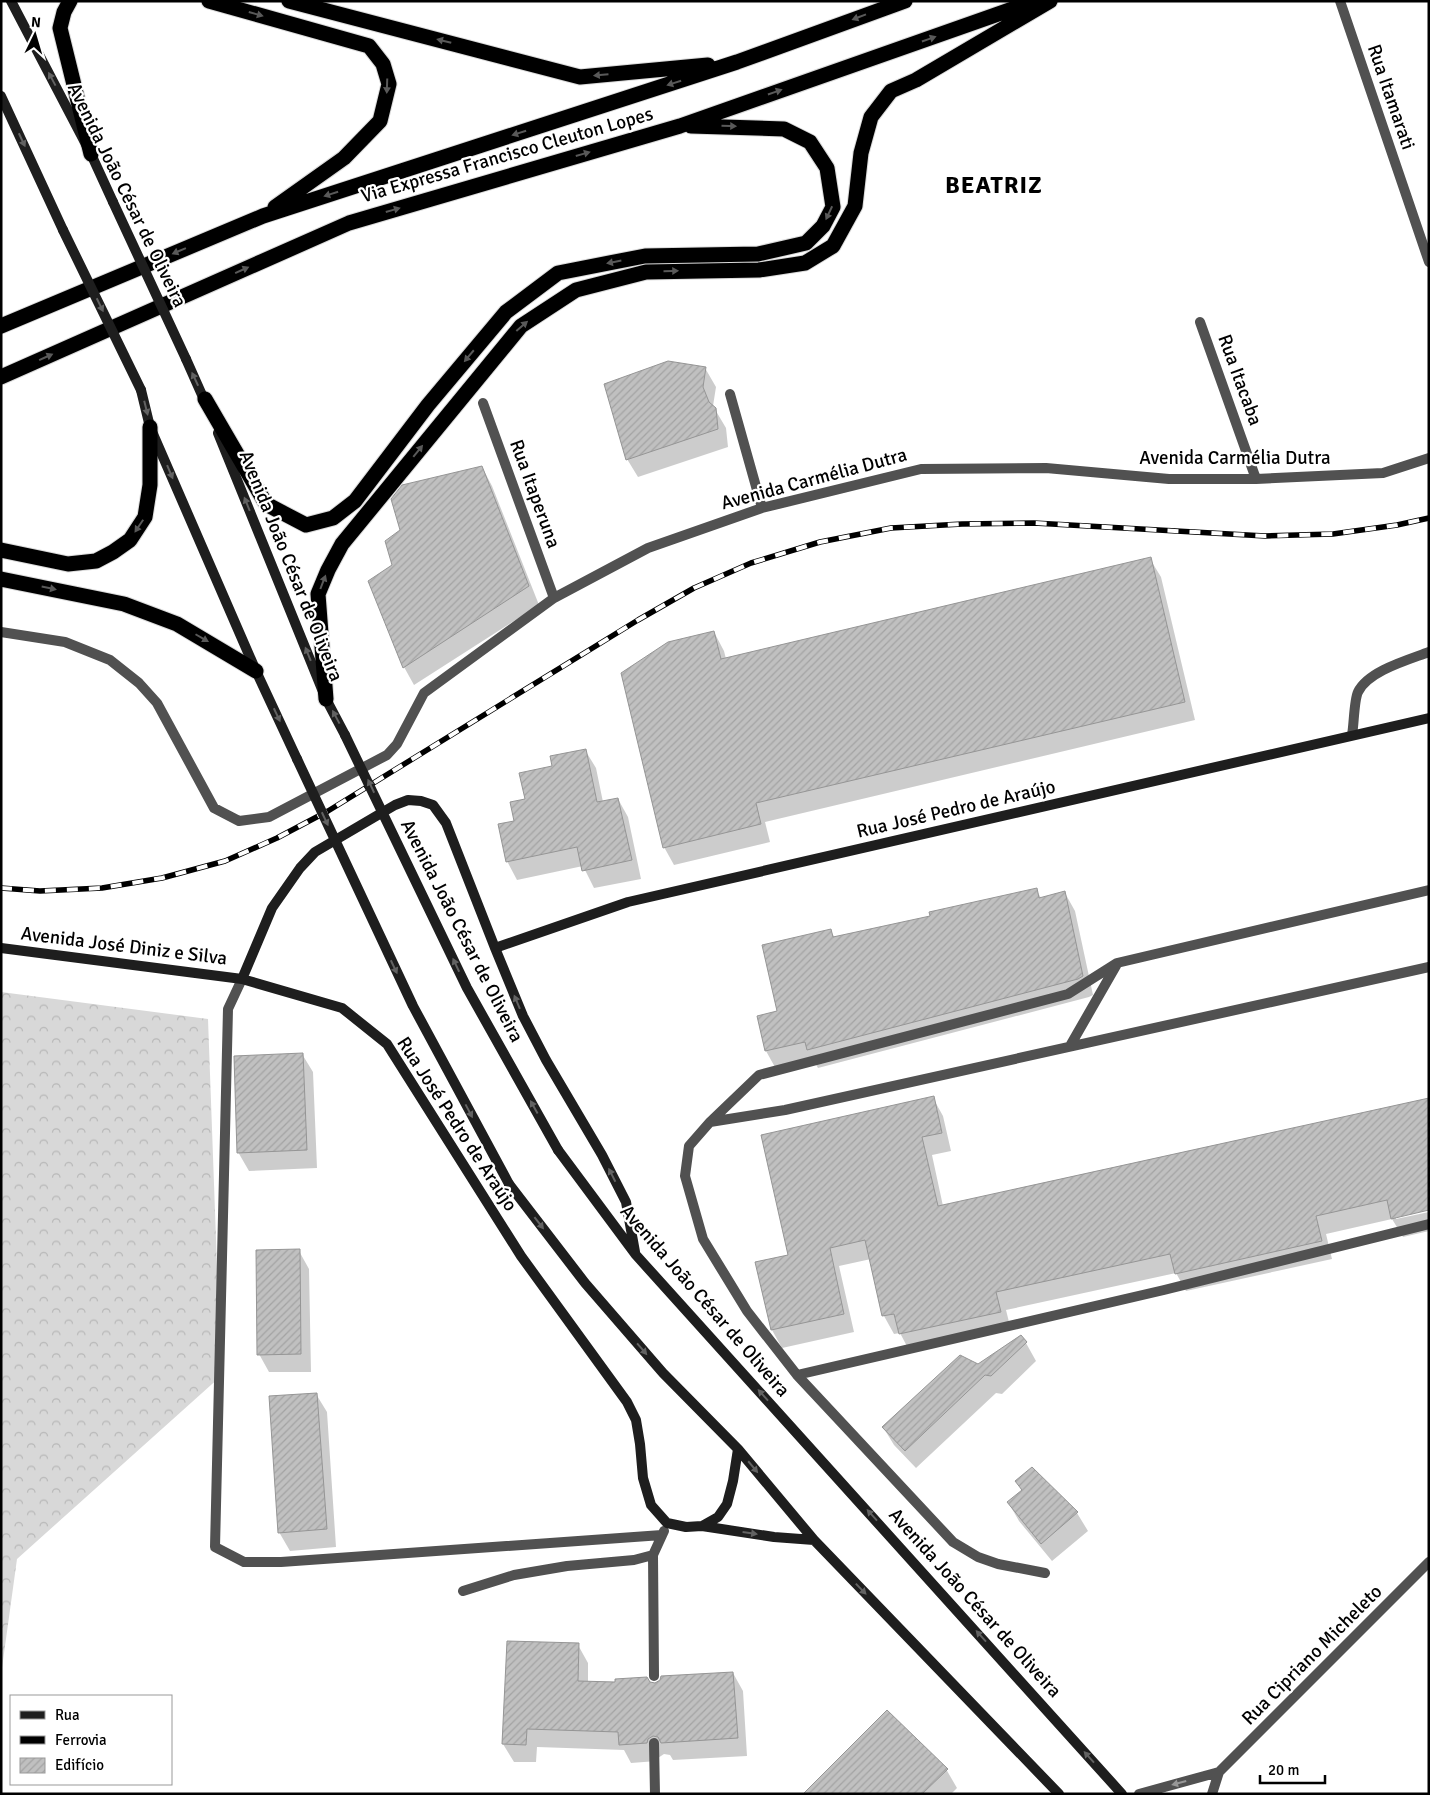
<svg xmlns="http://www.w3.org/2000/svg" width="1430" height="1795" font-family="Signika,sans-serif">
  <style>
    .forest { fill: url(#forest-crowns) }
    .shadow { fill: #0003 }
    .building { fill: url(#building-hatch); stroke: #959595 }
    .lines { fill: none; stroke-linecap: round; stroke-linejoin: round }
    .highway-casing { stroke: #dbdbdb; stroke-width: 17 }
    .lane { stroke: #515151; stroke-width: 10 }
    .street { stroke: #515151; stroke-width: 10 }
    .secondary { stroke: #1e1e1e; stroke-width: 10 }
    .highway { stroke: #000; stroke-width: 15 }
    .rail-casing { stroke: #000; stroke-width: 5.5 }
    .rail { stroke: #fff; stroke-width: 4; stroke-dasharray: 11; stroke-linecap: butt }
    .secondary-bridge { stroke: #1e1e1e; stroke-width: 10 }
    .oneway { fill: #595959 }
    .oneway2 { fill: #626262 }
    .oneway3 { fill: #979797 }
    .labels { text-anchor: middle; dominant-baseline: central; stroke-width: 4.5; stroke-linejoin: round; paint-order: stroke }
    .street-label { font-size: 19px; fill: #000; stroke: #fff }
    .district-label { font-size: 24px; font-weight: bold; letter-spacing: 1px; fill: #000; stroke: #fff }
  </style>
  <defs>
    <pattern id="forest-crowns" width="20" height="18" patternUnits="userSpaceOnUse" patternTransform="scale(1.25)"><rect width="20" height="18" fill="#d8d8d8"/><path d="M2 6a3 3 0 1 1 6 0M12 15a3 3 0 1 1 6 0" fill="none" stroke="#b8b8b8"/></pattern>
    <pattern id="building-hatch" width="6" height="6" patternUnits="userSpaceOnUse" patternTransform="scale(1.25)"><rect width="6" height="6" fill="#c0c0c0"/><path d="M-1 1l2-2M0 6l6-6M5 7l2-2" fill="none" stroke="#a3a3a3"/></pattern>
  </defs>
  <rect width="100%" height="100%" fill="#fff"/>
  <!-- forest -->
  <path class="forest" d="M1,992L208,1019L221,1376L17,1559L1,1675Z"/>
  <!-- shadow -->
  <path class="shadow" d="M705,368L716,387L713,406L726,428L728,447L638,477L627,459Z
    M482,467L492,486L539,605L414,685L404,667L394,566L401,530Z
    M1150,559L1161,577L1195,720L765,822L770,842L674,865L664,847L714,632L724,651L726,659Z
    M585,750L596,768L603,802L618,799L628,817L641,879L594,888L583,866L517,880L507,861L516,822L526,800L554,767Z
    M1036,889L1041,898L1065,893L1075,911L1093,995L1089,997L818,1068L814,1061L776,1069L766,1051L758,1017L779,1012L830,930L835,938L932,917Z
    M302,1054L313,1072L317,1168L249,1171L238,1152Z
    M933,1098L943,1116L951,1151L932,1155L943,1206L1429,1099L1396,1216V1219L1429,1212V1231L1403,1237L1392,1219L1326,1234L1332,1259L1186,1291L1176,1273L1006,1310L1011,1330L910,1352L900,1333L894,1334L884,1316L871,1259L839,1266L854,1332L782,1348L772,1330L790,1256Z
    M299,1251L309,1269L311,1372H269L259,1354Z
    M1026,1343L1036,1361L1002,1394L996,1393L916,1468L894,1445L883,1427L979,1365Z
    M316,1394L327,1412L336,1547L290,1551L279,1532Z
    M1032,1469L1077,1513L1088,1531L1052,1561L1019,1521L1008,1502L1022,1492L1017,1481Z
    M578,1645L588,1663V1683H649L655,1684L733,1673L743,1691L747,1756L673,1760L670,1755L664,1754L658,1758L657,1761L631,1763L624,1750L537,1747L536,1762H514L503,1744Z
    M946,1769L957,1788L951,1794H805Z"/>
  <!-- building -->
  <path class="building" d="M668,361L706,367L703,387L709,402L716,408L718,429L626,460L604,384Z
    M482,466L529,586L403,668L368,581L392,565L385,541L400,530L391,499L402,485Z
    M1151,557L1185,702L756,803L761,824L663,848L621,673L668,642L714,631L721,659Z
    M586,749L597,802L618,798L632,860L582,871L577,847L506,862L498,824L514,821L510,802L525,799L519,773L552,766L550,756Z
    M1037,888L1039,898L1065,891L1083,976L1078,979L807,1050L805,1042L765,1051L757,1016L777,1011L762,945L831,929L833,937L930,916L929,912Z
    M303,1053L307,1150L237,1153L234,1056Z
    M934,1096L942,1133L922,1137L938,1206L1429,1098V1210L1391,1219L1387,1200L1316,1216L1322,1241L1175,1274L1170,1254L996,1292L1001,1312L899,1334L894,1314L882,1316L865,1240L830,1248L844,1314L771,1330L755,1262L788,1255L761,1135Z
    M300,1249L301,1354L257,1355L256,1250Z
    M1021,1335L1027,1342L991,1376L985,1375L905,1451L882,1427L960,1355L978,1364Z
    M317,1393L327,1529L278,1533L269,1396Z
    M1032,1467L1078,1512L1041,1544L1007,1502L1022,1490L1015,1481Z
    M507,1641L579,1643L578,1681L615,1682V1679L647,1677L650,1682L655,1683L660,1680L661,1676L733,1672L738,1738L661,1743L658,1737L653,1736L648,1739L647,1743L619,1745L618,1732L527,1729L526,1745L502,1744Z
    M887,1710L948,1769L922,1794H803Z"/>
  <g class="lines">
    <defs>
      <path id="highway" d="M70,1L64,12L60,28L91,154
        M209,1L369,46L383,64L389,84L380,121L344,158L275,207
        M289,1L580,77L708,65
        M1,326L263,216L737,62L905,1
        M1,377L349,223L680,126L1035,1
        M205,399L266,504L306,525L333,518L355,501L428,405L506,312L558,273L645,256L758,254L806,243L823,226L833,207L827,168L810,142L784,129L691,126
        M1,550L68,564L96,561L113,552L130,540L145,517L150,485V427
        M1,579L124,604L177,624L256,671
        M326,699L318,594L328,570L342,544L521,326L576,290L646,272L759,270L805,263L833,246L855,206L861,153L871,117L891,91L916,80L1050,1"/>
    </defs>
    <!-- highway casing -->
    <use href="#highway" class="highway-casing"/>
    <!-- lane -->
    <path class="lane" d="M1352,735C1354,725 1354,700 1358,692C1368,671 1408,660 1429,652
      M242,979L228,1009L215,1547L244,1562H281L662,1535
      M1070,1046L1117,964
      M710,1122L759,1075L1068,994L1117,963L1429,890
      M797,1375L1164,1290L1429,1224
      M1045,1573L998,1564L978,1557L953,1542L797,1375L747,1311L703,1239L685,1176L689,1146L710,1122L785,1110L1429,967
      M463,1591L514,1575L567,1566L634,1560L653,1555
      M654,1676L653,1555L664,1531
      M654,1743L655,1794
      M1139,1794L1219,1772
      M1212,1794L1219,1772L1429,1562"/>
    <!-- street -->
    <path class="street" d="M1340,1L1429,262
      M1200,322L1256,479
      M730,394L762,508
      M483,403L554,598
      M1,632L65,642L110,660L139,683L157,703L214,808L239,821L269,817L387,755L397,744L424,693L554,598L648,548L762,508L921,469L1046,468L1169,479H1256L1383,473L1429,458"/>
    <!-- secondary -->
    <path class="secondary" d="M11,1L91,154L113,202
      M1,96L63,230
      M186,359L206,404
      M141,390L150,427L256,671L297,759
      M218,433L326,699L345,735
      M1,948L242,979L342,1008L387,1044L521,1256L627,1402L636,1420L640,1444L643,1478L651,1505L667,1523L686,1527L702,1526L718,1517L727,1504L733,1481L738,1449
      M495,948L628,902L1429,718
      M242,979L272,908L300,868L315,852L395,805L408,800L421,801L433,805L446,823L495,948L523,1016L546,1060L602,1155L626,1202L635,1252
      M558,1150L636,1255L1122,1794
      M509,1184L585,1283L663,1373L738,1449L814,1540L1059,1794
      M702,1526L774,1537L814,1540"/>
    <!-- highway -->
    <use href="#highway" class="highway"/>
    <defs>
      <path id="rail" d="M1,888L40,891L102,888L162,878L225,861L277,838L328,811L638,620L694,588L751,563L820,542L891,528L962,524L1034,523L1265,536L1333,534L1397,525L1429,518"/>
    </defs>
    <!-- rail casing -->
    <use href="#rail" class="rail-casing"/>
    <!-- rail -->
    <use href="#rail" class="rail"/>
    <!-- secondary-bridge -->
    <path class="secondary-bridge" d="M113,202L186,359
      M63,230L141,390
      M345,735L467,988L558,1150
      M297,759L413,1006L509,1184"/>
  </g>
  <!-- one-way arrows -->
  <defs><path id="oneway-solid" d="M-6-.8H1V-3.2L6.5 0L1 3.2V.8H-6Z" transform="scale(1.25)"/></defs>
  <g class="oneway">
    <use href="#oneway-solid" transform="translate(256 14) rotate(16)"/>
    <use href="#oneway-solid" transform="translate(859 17) rotate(159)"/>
    <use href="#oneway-solid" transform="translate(929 39) rotate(-19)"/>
    <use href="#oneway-solid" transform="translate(444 41) rotate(-166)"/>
    <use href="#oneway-solid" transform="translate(601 75) rotate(175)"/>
    <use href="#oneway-solid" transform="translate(674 83) rotate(162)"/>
    <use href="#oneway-solid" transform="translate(387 86) rotate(92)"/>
    <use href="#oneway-solid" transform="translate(775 92) rotate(-19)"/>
    <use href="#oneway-solid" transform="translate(729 126) rotate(1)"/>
    <use href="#oneway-solid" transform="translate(519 133) rotate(162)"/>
    <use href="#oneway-solid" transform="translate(583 154) rotate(-16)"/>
    <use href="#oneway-solid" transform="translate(331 194) rotate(162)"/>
    <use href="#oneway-solid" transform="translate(393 210) rotate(-16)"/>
    <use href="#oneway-solid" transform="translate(829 213) rotate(115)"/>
    <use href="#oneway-solid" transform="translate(179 251) rotate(157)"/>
    <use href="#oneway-solid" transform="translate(614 262) rotate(169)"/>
    <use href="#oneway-solid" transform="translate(242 270) rotate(-24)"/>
    <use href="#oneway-solid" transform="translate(671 271) rotate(-1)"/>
    <use href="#oneway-solid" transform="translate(522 326) rotate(-41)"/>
    <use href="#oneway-solid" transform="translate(469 356) rotate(130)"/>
    <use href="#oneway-solid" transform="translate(46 357) rotate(-24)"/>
    <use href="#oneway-solid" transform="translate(418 451) rotate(-51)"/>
    <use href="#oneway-solid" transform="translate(139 526) rotate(124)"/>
    <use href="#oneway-solid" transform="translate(323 582) rotate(-69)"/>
    <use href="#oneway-solid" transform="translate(49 588) rotate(12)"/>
    <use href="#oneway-solid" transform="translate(202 638) rotate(30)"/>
  </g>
  <g class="oneway2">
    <use href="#oneway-solid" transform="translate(52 79) rotate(-118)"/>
    <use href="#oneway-solid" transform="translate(22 140) rotate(65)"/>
    <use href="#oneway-solid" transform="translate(100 305) rotate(64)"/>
    <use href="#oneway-solid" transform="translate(195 379) rotate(-115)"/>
    <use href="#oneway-solid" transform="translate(146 408) rotate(76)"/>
    <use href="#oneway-solid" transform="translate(170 472) rotate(67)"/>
    <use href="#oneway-solid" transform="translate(247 504) rotate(-112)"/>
    <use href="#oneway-solid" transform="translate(308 654) rotate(-112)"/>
    <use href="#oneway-solid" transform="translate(277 715) rotate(65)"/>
    <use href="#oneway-solid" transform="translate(336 717) rotate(-118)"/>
    <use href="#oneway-solid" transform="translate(371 786) rotate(-115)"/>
    <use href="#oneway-solid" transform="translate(325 819) rotate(65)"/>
    <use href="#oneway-solid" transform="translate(456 965) rotate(-115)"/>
    <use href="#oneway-solid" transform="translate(394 967) rotate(65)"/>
    <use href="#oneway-solid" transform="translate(517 1002) rotate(-113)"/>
    <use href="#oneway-solid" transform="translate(534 1107) rotate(-119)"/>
    <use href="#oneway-solid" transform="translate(469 1111) rotate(62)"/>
    <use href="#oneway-solid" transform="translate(612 1175) rotate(-117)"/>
    <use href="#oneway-solid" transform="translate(539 1223) rotate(52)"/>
    <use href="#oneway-solid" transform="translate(642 1349) rotate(49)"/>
    <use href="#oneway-solid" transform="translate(763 1395) rotate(-132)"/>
    <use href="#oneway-solid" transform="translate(753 1467) rotate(50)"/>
    <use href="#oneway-solid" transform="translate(872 1515) rotate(-132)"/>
    <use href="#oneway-solid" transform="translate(750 1533) rotate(8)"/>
    <use href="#oneway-solid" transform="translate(861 1589) rotate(46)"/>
    <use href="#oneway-solid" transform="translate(981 1636) rotate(-132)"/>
    <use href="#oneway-solid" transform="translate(1089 1757) rotate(-132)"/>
  </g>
  <use class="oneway3" href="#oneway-solid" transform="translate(1179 1783) rotate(165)"/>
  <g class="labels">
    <!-- street labels -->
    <g class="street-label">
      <text transform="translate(1391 97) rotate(71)">Rua Itamarati</text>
      <text transform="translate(507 155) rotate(-16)">Via Expressa Francisco Cleuton Lopes</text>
      <text transform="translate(127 195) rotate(64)">Avenida João César de Oliveira</text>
      <text transform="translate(1240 380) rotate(70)">Rua Itacaba</text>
      <text x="1235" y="458">Avenida Carmélia Dutra</text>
      <text transform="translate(814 479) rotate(-15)">Avenida Carmélia Dutra</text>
      <text transform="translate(535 494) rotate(70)">Rua Itaperuna</text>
      <text transform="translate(291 566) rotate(68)">Avenida João César de Oliveira</text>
      <text transform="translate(956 809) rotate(-13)">Rua José Pedro de Araújo</text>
      <text transform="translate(462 931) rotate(63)">Avenida João César de Oliveira</text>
      <text transform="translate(124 946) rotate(7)">Avenida José Diniz e Silva</text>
      <text transform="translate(457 1124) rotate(57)">Rua José Pedro de Araújo</text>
      <text transform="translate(705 1301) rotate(49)">Avenida João César de Oliveira</text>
      <text transform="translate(975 1603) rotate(48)">Avenida João César de Oliveira</text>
      <text transform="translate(1312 1655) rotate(-45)">Rua Cipriano Micheleto</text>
    </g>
    <!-- district labels -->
    <g class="district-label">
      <text x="994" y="185">BEATRIZ</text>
    </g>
  </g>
  <!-- border -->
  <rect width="1430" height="1795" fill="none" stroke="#000000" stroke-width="5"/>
  <!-- legend -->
  <rect x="10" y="1695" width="162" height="90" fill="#ffffff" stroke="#999999"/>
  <rect x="20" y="1711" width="25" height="8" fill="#1e1e1e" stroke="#999999"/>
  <text x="55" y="1720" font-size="15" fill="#000000">Rua</text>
  <rect x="20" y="1736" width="25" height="8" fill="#000000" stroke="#999999"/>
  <text x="55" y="1745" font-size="15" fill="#000000">Ferrovia</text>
  <rect x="20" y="1758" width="25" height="15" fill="url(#building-hatch)" stroke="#999999"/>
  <text x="55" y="1770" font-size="15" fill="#000000">Edifício</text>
  <!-- north arrow -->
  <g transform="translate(35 35) rotate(5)" stroke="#ffffff" stroke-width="4" paint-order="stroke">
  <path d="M0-4L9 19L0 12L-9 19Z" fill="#000000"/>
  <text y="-8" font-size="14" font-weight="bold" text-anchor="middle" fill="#000000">N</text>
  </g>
  <!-- scale -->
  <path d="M1260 1775v8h65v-8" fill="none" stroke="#000000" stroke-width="2.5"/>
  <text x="1268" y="1775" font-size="15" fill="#000000" stroke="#ffffff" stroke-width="4" paint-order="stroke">20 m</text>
</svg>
